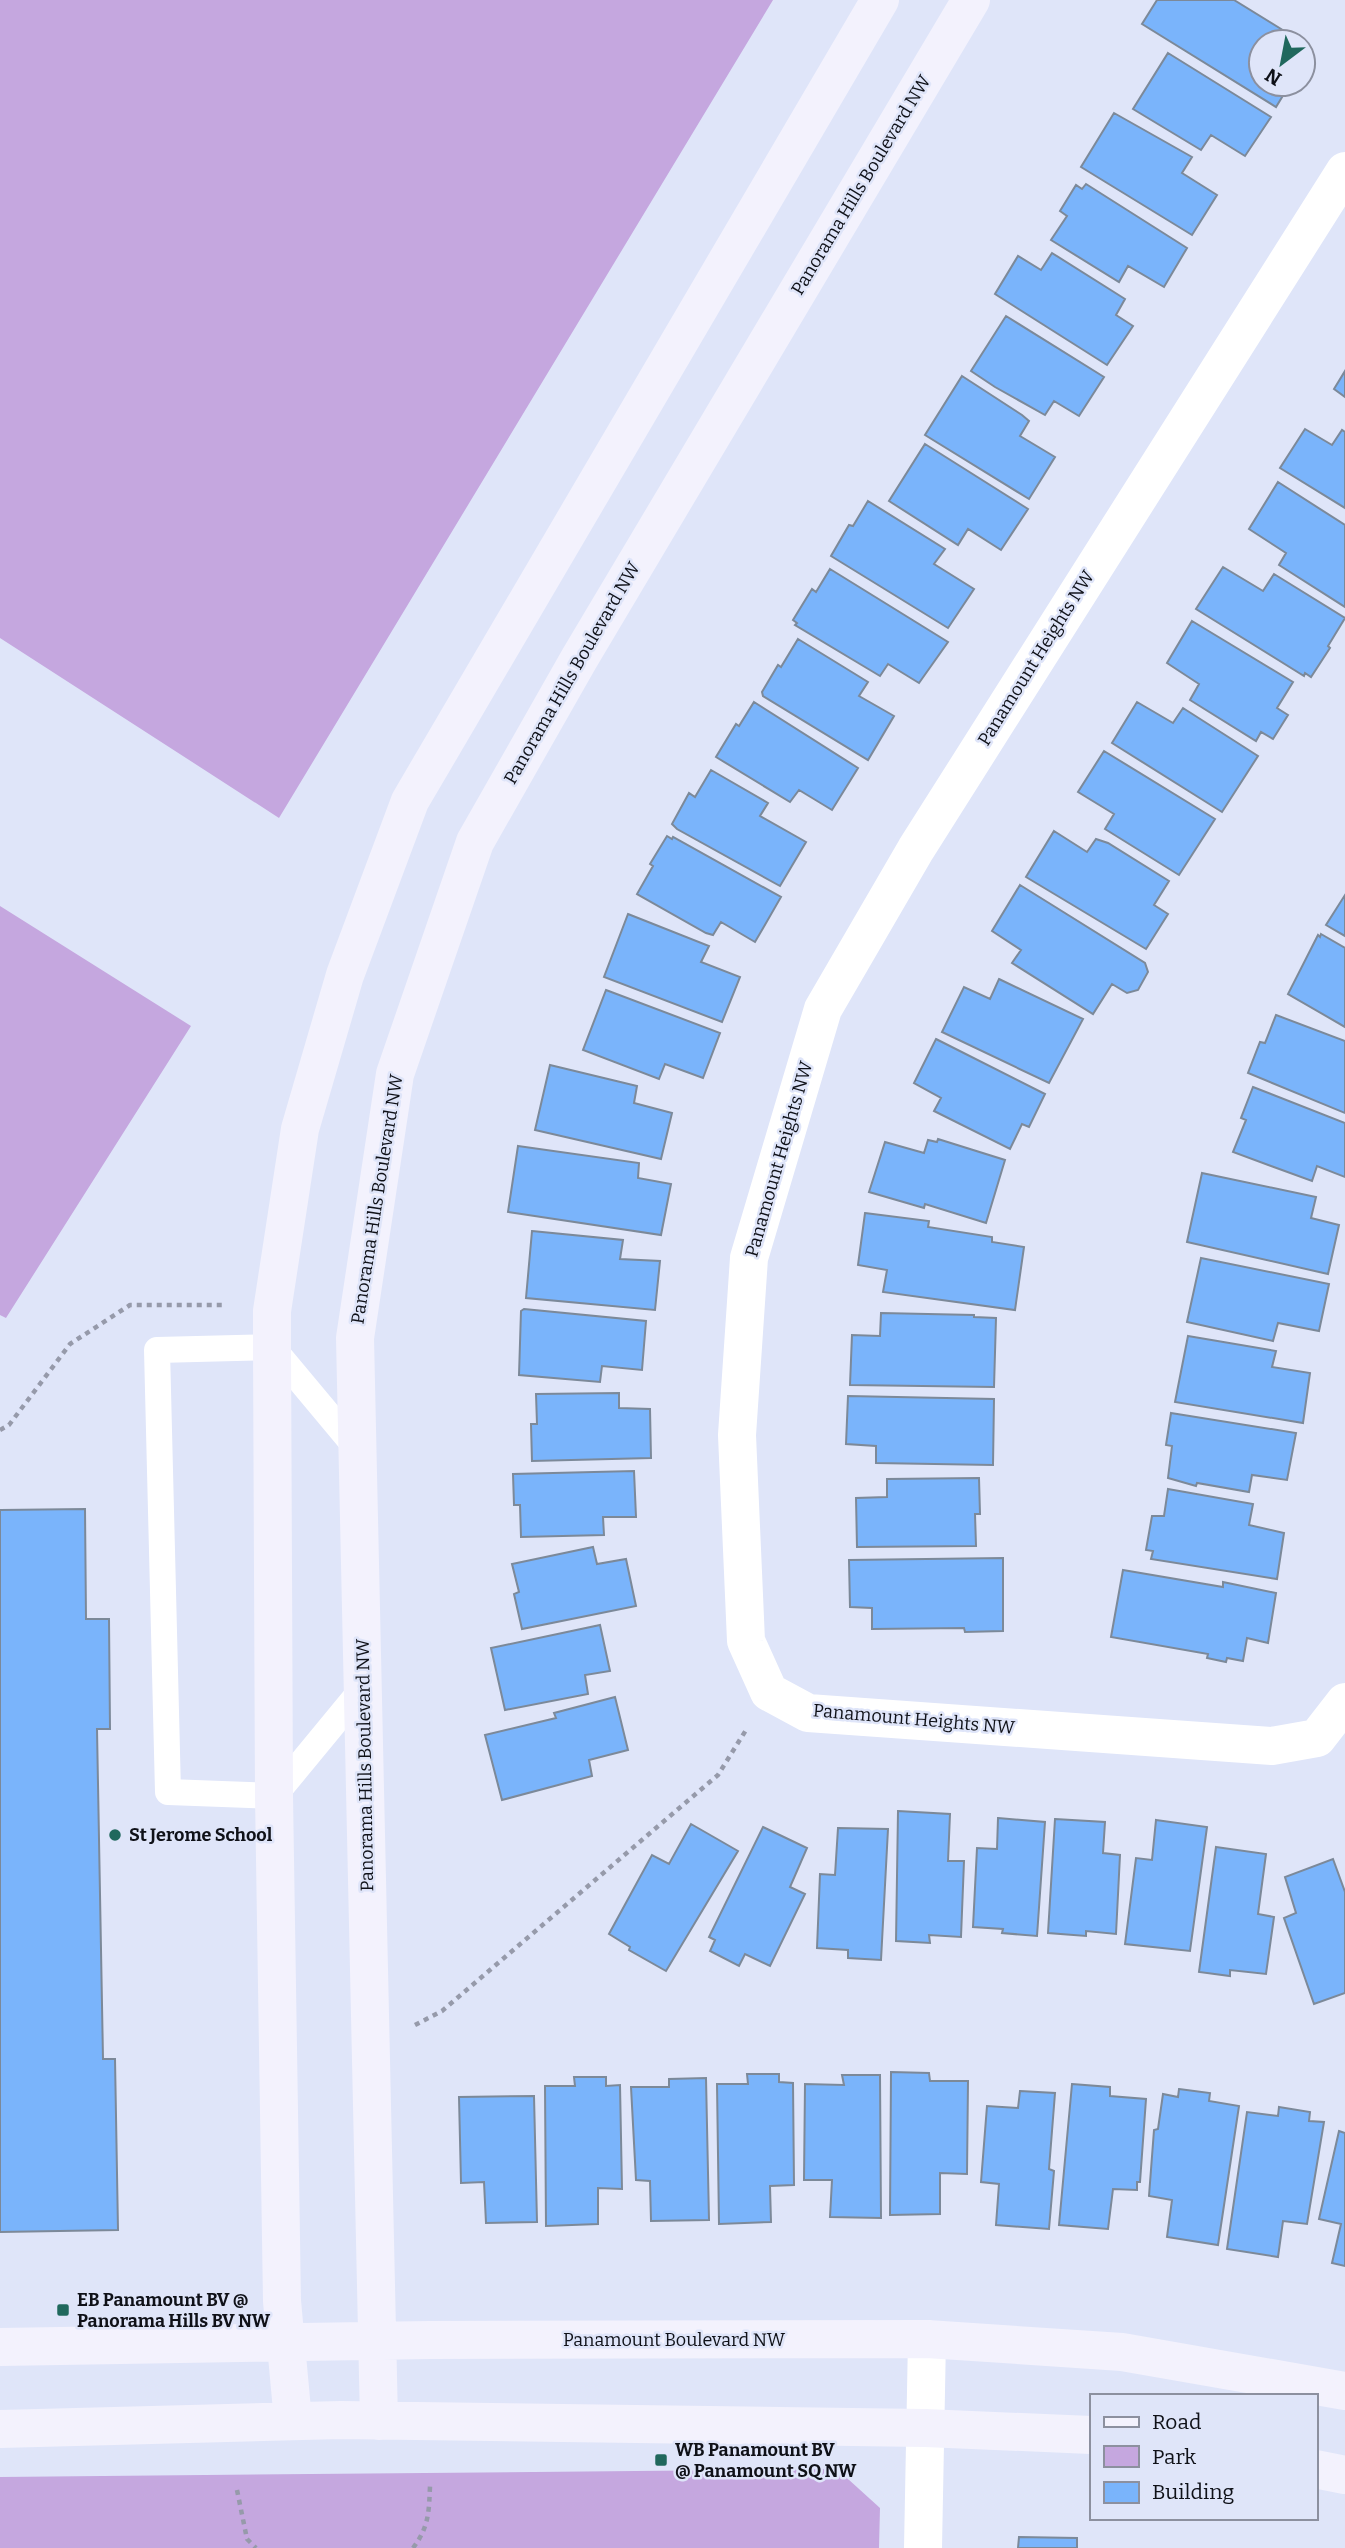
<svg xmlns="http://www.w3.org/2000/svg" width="1345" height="2548" font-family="Bitter,serif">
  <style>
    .green { fill: #c5a7df }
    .building { fill: #7ab4fb; stroke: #7c8999; stroke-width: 2 }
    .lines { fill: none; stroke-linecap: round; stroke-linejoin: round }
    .path { stroke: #969aaa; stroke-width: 4.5; stroke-dasharray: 5 5; stroke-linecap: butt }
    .lane { stroke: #fff; stroke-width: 26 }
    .street { stroke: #fff; stroke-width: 38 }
    .secondary { stroke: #f3f2fd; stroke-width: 38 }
    .poi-dot { fill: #20685d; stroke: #dfe5f9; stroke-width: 2.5 }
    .labels { text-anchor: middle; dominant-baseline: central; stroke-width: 5; stroke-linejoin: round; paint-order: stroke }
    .street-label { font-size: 18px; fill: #0f1118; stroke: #dfe5f9 }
    .poi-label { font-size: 18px; font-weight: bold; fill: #0f1118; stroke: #dfe5f9; text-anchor: start }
  </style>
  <rect width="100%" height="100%" fill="#dfe5f9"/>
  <!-- green -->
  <path class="green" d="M0,0H773L279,818L0,638Z
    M0,906L191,1026L6,1318L0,1315Z
    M837,2469L880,2508L879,2548H0V2477Z"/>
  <!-- building -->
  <path class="building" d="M1157,0H1234L1294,37L1291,42H1261V84H1290L1276,107L1142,24Z
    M1168,53L1271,117L1245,156L1211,135L1201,150L1133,109Z
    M1114,113L1192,157L1182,173L1217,195L1192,235L1081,167Z
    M1086,184L1187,248L1164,287L1128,266L1119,282L1051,240L1067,216L1060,211L1076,185L1082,189Z
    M1052,253L1125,299L1116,315L1133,326L1107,365L995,294L1018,256L1041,270Z
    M1006,316L1104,377L1079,416L1054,401L1045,415L995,387L971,371Z
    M1345,371V397L1334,389Z
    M962,376L1022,415L1029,421L1020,436L1055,457L1029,499L925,435Z
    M1305,429L1332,445L1342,430L1345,432V508L1280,468Z
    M925,444L1028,509L1001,550L968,529L958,545L889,501Z
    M1278,482L1345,525V607L1279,565L1286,553L1249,529Z
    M868,501L945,549L934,564L974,589L948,628L831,556L849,525L853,526Z
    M1223,567L1263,591L1274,574L1345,618L1328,646L1330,648L1311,677L1305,673L1304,676L1196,609Z
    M830,569L948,642L919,683L888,664L880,676L795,625L797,623L793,620L812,589L816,592Z
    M1192,621L1293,682L1277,708L1288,715L1273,739L1261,732L1256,741L1190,700L1199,684L1167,663Z
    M798,639L868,682L859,696L894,716L868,760L763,696L762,692L778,665L781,667Z
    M754,702L858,768L832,810L799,790L790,802L716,757L736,724L739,726Z
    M1137,702L1173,723L1183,708L1258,756L1222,812L1112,743Z
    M1104,751L1215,819L1179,875L1105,829L1114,814L1078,792Z
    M711,770L768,803L760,816L806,842L780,886L677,829L672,824L689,793L695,797Z
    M1054,831L1087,852L1096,839L1108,843L1169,881L1154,905L1168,914L1146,949L1026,877Z
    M667,836L672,839L673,837L781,897L755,942L721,922L713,935L706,933L637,894L653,866L650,864Z
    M1020,885L1145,963L1148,972L1138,990L1127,993L1112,984L1093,1014L1012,963L1021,950L992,931Z
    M1345,895V936L1326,925Z
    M628,914L709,946L701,962L740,977L722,1022L604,977Z
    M1321,934L1345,948V1027L1288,994L1318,935L1320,937Z
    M999,979L1083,1019L1049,1083L942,1032L964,987L990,999Z
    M606,990L720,1033L703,1078L665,1064L659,1079L583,1050Z
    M1276,1015L1345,1041V1113L1248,1073L1260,1042L1265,1043Z
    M936,1039L1045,1094L1029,1127L1022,1124L1010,1149L934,1111L941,1098L914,1083Z
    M550,1065L637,1086L634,1103L672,1113L661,1159L535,1130Z
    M1253,1087L1345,1123V1177L1317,1166L1312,1181L1233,1152L1246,1120L1241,1118Z
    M938,1139L1005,1160L986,1223L925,1204L924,1208L869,1192L885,1142L924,1153L928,1140L937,1142Z
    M518,1146L639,1163L638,1178L671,1184L661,1235L508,1212Z
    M1202,1173L1316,1197L1311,1218L1339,1225L1328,1274L1187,1242Z
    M865,1213L929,1221L928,1227L992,1237V1242L1024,1247L1015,1310L883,1292L887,1270L858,1265Z
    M532,1231L623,1240L620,1259L660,1261L655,1310L526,1298Z
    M1201,1258L1329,1284L1319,1331L1278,1323L1273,1341L1187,1322Z
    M524,1309L646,1321L642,1370L602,1366L600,1382L519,1375L521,1311Z
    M881,1313L974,1315V1317L996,1318L994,1387L850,1385L852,1335L880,1336Z
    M1188,1336L1276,1351L1272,1367L1310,1373L1303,1423L1175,1402Z
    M619,1393V1408L650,1409L651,1458L532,1461L531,1424H537L536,1394Z
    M848,1396L994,1399L993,1465L876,1463V1446L846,1444Z
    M1171,1413L1296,1433L1287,1480L1252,1475L1249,1492L1197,1483L1196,1486L1168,1478L1172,1446L1166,1445Z
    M634,1471L636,1517H603L604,1535L521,1537L520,1505H514L513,1474Z
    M979,1478L980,1514H975L976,1546L857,1547L856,1498L887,1497V1479Z
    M1168,1489L1253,1504L1249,1525L1284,1533L1277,1579L1151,1559L1153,1551L1146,1550L1152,1516H1164Z
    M85,1509L86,1619H109L110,1729H97L103,2059H115L118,2230L0,2232V1510Z
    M593,1547L597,1564L626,1559L636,1606L522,1629L514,1594L519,1592L512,1564Z
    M1003,1558V1631L965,1632L964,1628L872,1629V1608L850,1607L849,1560Z
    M1123,1570L1223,1587V1582L1276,1593L1268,1643L1247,1638L1243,1661L1227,1658L1226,1662L1207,1658L1208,1654L1111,1637Z
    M600,1625L610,1671L585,1675L588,1694L505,1710L491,1648Z
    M615,1697L628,1750L589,1760L592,1776L502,1800L485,1735L556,1718L554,1713Z
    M898,1811L950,1814L948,1861H964L961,1937L929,1935L930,1943L896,1941Z
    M998,1818L1045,1822L1037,1936L1002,1933L1003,1929L973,1927L977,1848L997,1849Z
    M1055,1819L1105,1822L1103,1853L1120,1855L1116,1934L1086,1931V1936L1048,1933Z
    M1156,1820L1207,1827L1190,1951L1125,1944L1136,1858L1152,1860Z
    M691,1824L738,1851L666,1971L629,1950L630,1947L609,1934L652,1855L669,1864Z
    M763,1827L807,1848L790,1887L805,1894L770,1966L745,1954L739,1966L710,1951L715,1940L709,1937Z
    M838,1828L888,1829L881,1960L848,1958V1950L817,1948L820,1874L835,1875Z
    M1216,1847L1266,1854L1258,1914L1274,1917L1266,1974L1230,1970V1976L1199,1972Z
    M1333,1859L1345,1892V1993L1314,2004L1284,1918L1296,1913L1285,1877Z
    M891,2072L929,2073L930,2081H968L967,2174L940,2173V2214L890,2215Z
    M747,2074H779V2082L793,2083L794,2185L770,2186L771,2222L719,2224L717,2084H748Z
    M842,2075H880L881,2218L830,2217L832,2180H804L805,2084L844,2085Z
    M574,2077H606V2086L620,2085L622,2189L598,2188V2224L546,2226L545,2086H575Z
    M706,2078L709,2220L651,2221L650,2181L636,2180L631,2087H669V2079Z
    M1072,2084L1110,2087V2096L1146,2099L1140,2182H1137V2190L1113,2189L1108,2229L1059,2225Z
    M1179,2089L1210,2093L1209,2101L1239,2106L1218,2245L1167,2237L1172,2200L1149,2196L1154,2130L1158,2129L1163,2094L1178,2097Z
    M1020,2091L1055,2093L1049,2169L1054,2171L1049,2229L996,2225L999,2184L981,2182L987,2106L1018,2108Z
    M534,2096L537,2222L486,2223L484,2182L461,2183L459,2097Z
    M1279,2107L1310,2112L1309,2121L1324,2122L1307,2224L1283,2221L1278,2257L1227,2249L1247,2112L1278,2116Z
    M1339,2131L1345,2133V2266L1332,2263L1341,2224L1319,2219Z
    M1019,2537L1077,2538V2548H1018Z"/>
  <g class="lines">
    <!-- path -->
    <path class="path" d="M0,1430L9,1425L70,1344L130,1305H226
      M415,2025L442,2011L718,1775L746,1730
      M237,2490L247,2539L256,2548
      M413,2548C429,2527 429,2511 430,2486"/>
    <!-- lane -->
    <path class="lane" d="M358,1450L272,1347L157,1350L168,1792L274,1796L363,1688"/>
    <!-- street -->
    <path class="street" d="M1345,171L916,849L823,1009L749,1258L737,1435L746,1641L769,1692L808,1713L1272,1746L1317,1738L1345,1702
      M923,2548L927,2339"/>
    <!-- secondary -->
    <path class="secondary" d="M0,2347L430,2340L927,2339L1122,2352L1345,2391
      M293,2421L282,2301L274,1796L272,1347V1311L300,1129L345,975L410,801L880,0
      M379,2421L355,1338L395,1074L475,842L579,659L971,0
      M0,2429L341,2420L925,2428L1091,2435
      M1315,2469L1345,2475"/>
  </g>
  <!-- markers -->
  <g class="poi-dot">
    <circle cx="115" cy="1835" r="7"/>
    <rect x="56" y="2303" width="14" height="14" rx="3.5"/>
    <rect x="654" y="2453" width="14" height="14" rx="3.5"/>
  </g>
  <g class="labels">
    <!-- street labels -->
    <g class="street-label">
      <text transform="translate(861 185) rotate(-59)">Panorama Hills Boulevard NW</text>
      <text transform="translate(1036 658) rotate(-58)">Panamount Heights NW</text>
      <text transform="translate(572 673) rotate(-60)">Panorama Hills Boulevard NW</text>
      <text transform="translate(779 1159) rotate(-74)">Panamount Heights NW</text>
      <text transform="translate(377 1199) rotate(-81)">Panorama Hills Boulevard NW</text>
      <text transform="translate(914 1719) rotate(5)">Panamount Heights NW</text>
      <text transform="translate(365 1765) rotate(-91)">Panorama Hills Boulevard NW</text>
      <text x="674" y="2340">Panamount Boulevard NW</text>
    </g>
    <!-- poi labels -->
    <g class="poi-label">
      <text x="129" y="1835">St Jerome School</text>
      <text x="77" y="2300">EB Panamount BV @<tspan x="77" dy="21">Panorama Hills BV NW</tspan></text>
      <text x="675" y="2450">WB Panamount BV<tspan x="675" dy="21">@ Panamount SQ NW</tspan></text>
    </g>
  </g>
  <!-- legend -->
  <rect x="1090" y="2394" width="228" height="126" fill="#dfe5f9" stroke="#8c909f" stroke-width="2"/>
  <rect x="1104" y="2417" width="35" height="10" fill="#f3f2fd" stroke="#8c909f" stroke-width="2"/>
  <text x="1152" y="2429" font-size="21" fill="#0f1118">Road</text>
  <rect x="1104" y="2446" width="35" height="21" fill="#c5a7df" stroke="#8c909f" stroke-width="2"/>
  <text x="1152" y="2464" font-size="21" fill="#0f1118">Park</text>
  <rect x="1104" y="2482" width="35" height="21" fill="#7ab4fb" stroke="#8c909f" stroke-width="2"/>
  <text x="1152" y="2499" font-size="21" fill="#0f1118">Building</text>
  <!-- north arrow -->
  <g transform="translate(1282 63) rotate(212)"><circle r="33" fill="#dfe5f9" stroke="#8c909f" stroke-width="2"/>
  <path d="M0-5L12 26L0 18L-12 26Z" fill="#20685d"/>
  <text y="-10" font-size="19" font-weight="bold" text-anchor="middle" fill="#0f1118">N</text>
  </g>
</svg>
